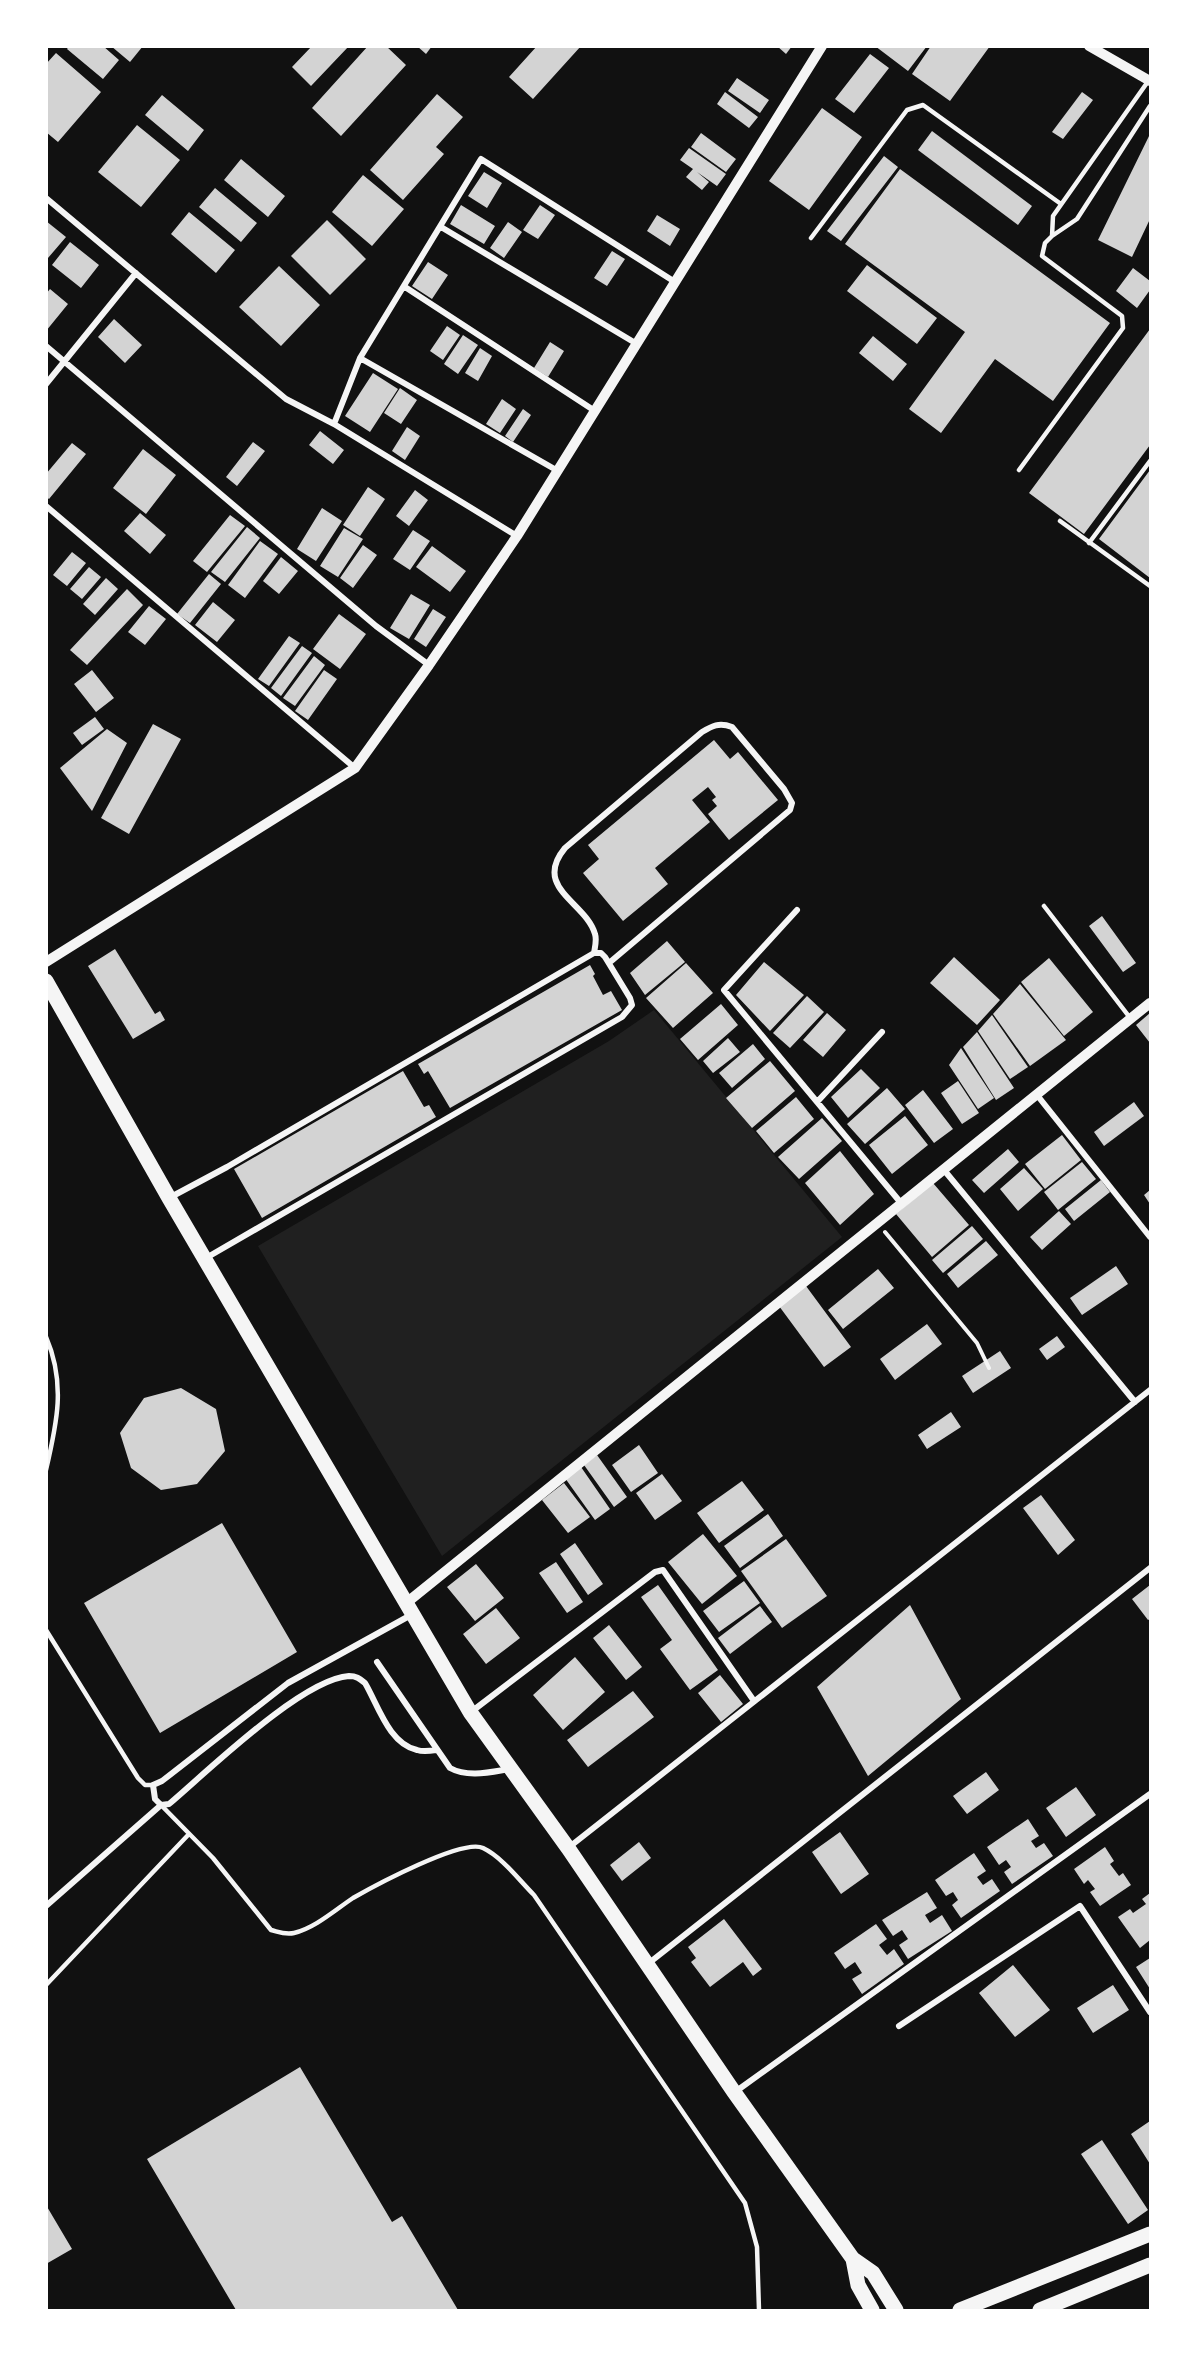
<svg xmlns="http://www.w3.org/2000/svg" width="1197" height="2357" font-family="'Source Sans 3',sans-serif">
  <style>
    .green { fill: #202020 }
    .building { fill: #d3d3d3 }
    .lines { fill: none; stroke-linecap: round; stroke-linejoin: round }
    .path { stroke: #f5f5f5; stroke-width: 4 }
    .service { stroke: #f5f5f5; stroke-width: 4.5 }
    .minor { stroke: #f5f5f5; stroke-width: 6 }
    .tertiary { stroke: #f5f5f5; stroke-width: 10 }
    .primary { stroke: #f5f5f5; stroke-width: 15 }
  </style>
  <rect width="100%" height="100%" fill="#111"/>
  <!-- green -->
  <path class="green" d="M654,1010L842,1237L442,1556L258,1246L609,1041Z"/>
  <!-- building -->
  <path class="building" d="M69,46H103L119,60L103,79L67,49Z
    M111,46H143L130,62Z
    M312,46H349L311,86L292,67Z
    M368,46H386L406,65L341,136L312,108Z
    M417,46H432L426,54Z
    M537,46H581L533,99L509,77Z
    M777,46H792L786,54Z
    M875,46H927L908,71Z
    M931,46H990L950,101L912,74Z
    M56,53L101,92L58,142L46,132V64Z
    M870,54L889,68L854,113L835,99Z
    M737,78L769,100L760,113L728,91Z
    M725,92L758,117L749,128L717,104Z
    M1082,92L1093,100L1063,139L1052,132Z
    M437,94L463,117L436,147L444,154L403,200L370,170Z
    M162,95L204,130L188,151L145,115Z
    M822,108L862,137L809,210L769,181Z
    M137,125L180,160L141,207L98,172Z
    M932,131L1032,206L1018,225L918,150Z
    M701,133L736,159L726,172L691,147Z
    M1150,134V219L1132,257L1098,240Z
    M689,148L726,174L717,186L697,172L709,182L702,190L686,177L693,169L680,160Z
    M884,156L898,167L841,241L827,231Z
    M241,159L285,196L268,217L224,180Z
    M900,169L1110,323L1053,401L995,359L941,433L909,409L965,332L845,244Z
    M484,172L502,183L487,208L468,196Z
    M363,175L404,209L372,246L332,212Z
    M215,188L257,223L241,242L199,207Z
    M461,205L495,226L484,244L450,224Z
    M540,205L555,215L538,239L523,230Z
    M189,212L235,250L216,273L171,234Z
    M657,215L680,229L670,246L647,231Z
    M327,220L366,259L330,295L291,256Z
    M46,221L66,237L48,258L46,257Z
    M508,222L522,232L504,258L490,248Z
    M70,242L99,265L81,288L52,265Z
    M612,251L625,259L607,286L594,278Z
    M428,262L448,275L432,299L412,286Z
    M867,265L937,318L917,344L847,291Z
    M279,266L320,305L281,346L239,307Z
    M1133,268L1150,281V290L1137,308L1116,291Z
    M50,289L68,304L46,331V294Z
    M114,319L142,345L125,363L98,337Z
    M447,326L460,335L443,360L430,351Z
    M1150,329V445L1084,534L1029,493Z
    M463,335L478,345L458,374L444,364Z
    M873,336L907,364L893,381L859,353Z
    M550,342L564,351L548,377L534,368Z
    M480,348L492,356L478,381L465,373Z
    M373,373L398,389L370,432L345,416Z
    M400,388L417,400L401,424L384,413Z
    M502,399L516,409L500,433L486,424Z
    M523,409L531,415L513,442L505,436Z
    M407,427L420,436L405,460L392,451Z
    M320,431L344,450L333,464L309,445Z
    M253,442L265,451L237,486L226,477Z
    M72,443L86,454L49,499L46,497V474Z
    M143,449L176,475L146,514L113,488Z
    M1150,470V578L1099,539Z
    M368,487L385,499L360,536L343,525Z
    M415,490L428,500L409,526L396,516Z
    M322,508L342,521L316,561L297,549Z
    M140,513L166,535L150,554L124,531Z
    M230,515L245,526L207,572L193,561Z
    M247,527L260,538L225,582L211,572Z
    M344,528L363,539L338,577L320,566Z
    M413,530L430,541L410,570L393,559Z
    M260,541L278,554L245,598L228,585Z
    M363,545L377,555L353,588L340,578Z
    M432,546L466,571L450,592L416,567Z
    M72,552L86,563L67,586L53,575Z
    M281,557L298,571L279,594L263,581Z
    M89,567L101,577L82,599L70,589Z
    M209,574L221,584L190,623L177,614Z
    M106,578L118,589L95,615L83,604Z
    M127,589L143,605L87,665L70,650Z
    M411,594L430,605L409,639L390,628Z
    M213,602L235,620L217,642L195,625Z
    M149,606L166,619L145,645L128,632Z
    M433,609L446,617L426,647L414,639Z
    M339,614L366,634L340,669L313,649Z
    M289,636L300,643L269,686L258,679Z
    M302,646L312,653L281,696L271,688Z
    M314,656L325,665L295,706L283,698Z
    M92,670L114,698L96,712L74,684Z
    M324,670L337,679L308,720L295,711Z
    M95,717L104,729L82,745L73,733Z
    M153,724L181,739L129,834L101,818Z
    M107,729L127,743L92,811L60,768Z
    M714,740L730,759L738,752L778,800L729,840L708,814L717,806L712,800L716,797L708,787L692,800L710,822L655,868L668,884L623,921L583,873L599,859L588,845Z
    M1102,916L1136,963L1123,972L1089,926Z
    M667,941L685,962L645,995L630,973Z
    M115,949L155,1014L160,1011L165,1020L133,1039L88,966Z
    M954,957L1000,1000L977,1025L930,983Z
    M1049,958L1093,1012L1064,1036L1021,982Z
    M764,962L804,995L770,1031L736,995Z
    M686,963L713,993L673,1028L646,998Z
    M590,965L595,974L593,976L603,995L611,991L622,1010L450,1108L428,1071L424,1074L418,1064Z
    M1020,984L1066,1040L1030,1066L993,1014Z
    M807,996L824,1012L790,1048L773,1033Z
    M721,1004L738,1025L698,1060L680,1039Z
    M827,1013L846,1030L823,1057L803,1040Z
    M1150,1013V1043L1136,1025Z
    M992,1015L1028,1067L1010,1079L978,1031Z
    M977,1032L1014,1088L996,1100L963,1047Z
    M728,1038L740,1052L713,1073L703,1061Z
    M753,1044L765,1059L732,1088L719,1073Z
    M961,1048L994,1098L978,1109L949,1065Z
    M770,1061L795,1091L752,1128L726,1098Z
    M861,1069L880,1088L848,1118L831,1097Z
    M403,1071L424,1107L429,1105L436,1117L262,1218L234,1169Z
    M958,1081L979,1113L962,1124L941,1093Z
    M887,1088L905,1109L865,1144L847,1124Z
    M923,1090L953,1129L934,1143L905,1105Z
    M796,1097L814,1119L774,1153L756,1131Z
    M1134,1102L1144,1116L1104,1146L1094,1132Z
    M905,1116L928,1145L892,1174L869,1145Z
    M822,1118L842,1141L799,1179L778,1157Z
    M1062,1135L1081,1160L1045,1189L1025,1164Z
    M1008,1149L1019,1162L984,1193L972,1180Z
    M840,1151L874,1194L840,1225L805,1183Z
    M1082,1162L1096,1179L1058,1210L1044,1192Z
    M1024,1168L1043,1189L1018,1211L1000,1189Z
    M1101,1180L1110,1192L1074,1221L1065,1209Z
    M933,1183L969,1225L932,1257L896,1214Z
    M1150,1190V1204L1144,1195Z
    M1059,1211L1071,1224L1042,1250L1030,1237Z
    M972,1226L983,1239L943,1273L932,1260Z
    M986,1241L998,1255L958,1288L947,1274Z
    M1116,1266L1128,1284L1082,1315L1070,1298Z
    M878,1269L894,1288L843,1329L828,1310Z
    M806,1286L851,1347L824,1367L779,1306Z
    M927,1324L942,1344L895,1380L880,1359Z
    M1057,1336L1065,1347L1047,1360L1039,1349Z
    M1000,1351L1011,1368L973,1393L962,1376Z
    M181,1388L216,1409L225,1451L197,1484L161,1490L131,1468L120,1433L144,1398Z
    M951,1412L961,1427L927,1449L918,1435Z
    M639,1445L658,1473L631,1492L612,1465Z
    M597,1455L627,1497L614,1507L584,1465Z
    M581,1467L610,1509L595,1520L565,1478Z
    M662,1474L682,1501L655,1520L636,1493Z
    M742,1481L764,1510L719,1543L697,1513Z
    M564,1483L590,1517L568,1533L542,1500Z
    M1041,1495L1075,1540L1058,1555L1023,1508Z
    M768,1514L783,1536L740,1568L724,1546Z
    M222,1523L297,1652L160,1733L84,1603Z
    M703,1534L737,1576L702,1604L668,1562Z
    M786,1539L827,1596L782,1628L741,1571Z
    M575,1543L603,1584L588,1595L560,1554Z
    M556,1562L583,1602L567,1613L539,1573Z
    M476,1564L504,1598L475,1621L447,1587Z
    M744,1581L760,1603L719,1632L703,1611Z
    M658,1585L718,1670L690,1690L660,1649L672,1640L641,1597Z
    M1150,1585V1619L1148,1620L1132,1599Z
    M910,1605L961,1699L868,1776L817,1687Z
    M760,1606L772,1622L730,1654L718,1638Z
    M496,1608L520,1638L486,1664L463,1634Z
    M609,1625L642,1667L626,1680L593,1638Z
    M575,1657L605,1692L563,1730L533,1695Z
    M720,1675L743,1704L721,1722L698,1693Z
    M633,1691L654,1717L588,1767L567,1740Z
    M986,1772L999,1790L967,1814L953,1796Z
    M1076,1787L1096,1815L1066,1837L1046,1808Z
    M1028,1819L1039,1836L1031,1841L1036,1848L1044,1843L1053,1856L1012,1884L1004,1872L1011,1867L1006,1860L999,1865L987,1847Z
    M840,1832L869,1874L841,1894L812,1852Z
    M639,1842L651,1858L622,1881L610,1865Z
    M1105,1847L1114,1861L1110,1864L1119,1876L1123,1873L1131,1885L1100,1906L1090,1892L1095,1889L1088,1880L1084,1884L1074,1869Z
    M974,1853L986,1871L977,1877L983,1885L992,1879L1000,1891L961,1918L952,1905L958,1900L953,1892L946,1896L935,1880Z
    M927,1892L937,1908L925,1915L930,1923L942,1915L952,1931L908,1959L899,1945L908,1939L902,1930L893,1936L882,1920Z
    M1150,1893V1940L1140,1948L1118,1917L1130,1909L1133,1913L1146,1904L1142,1899Z
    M724,1919L762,1969L753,1976L743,1962L710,1987L691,1962L696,1958L688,1947Z
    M876,1924L887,1939L879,1945L887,1955L894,1949L904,1964L862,1994L852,1979L862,1973L855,1962L845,1969L834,1953Z
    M1150,1958V1989L1136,1967Z
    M1013,1965L1050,2010L1015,2037L979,1993Z
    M1113,1985L1129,2010L1093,2033L1077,2008Z
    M300,2067L392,2222L402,2216L458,2310H236L147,2159Z
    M1150,2121V2164L1131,2134Z
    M1102,2140L1148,2210L1128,2224L1081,2154Z
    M46,2205L72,2249L46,2264Z"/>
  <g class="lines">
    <!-- path -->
    <path class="path" d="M885,1232L977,1343L989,1368"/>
    <!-- service -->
    <path class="service" d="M1149,80L1053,216L1052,236L1077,219L1150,106
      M811,238L907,110L923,105L1061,204
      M1019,470L1123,328L1122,316L1042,256L1045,243L1052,236
      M1060,521L1150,586
      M1089,543L1150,461
      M1044,906L1131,1019
      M46,1337C66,1383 57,1423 46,1470
      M46,1630L138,1778L145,1785H153
      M161,1805L213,1858L271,1930C279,1932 285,1935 294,1933C315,1928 335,1910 353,1898C374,1886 463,1838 483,1848C502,1857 519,1880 534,1895L745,2203L757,2247L759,2310
      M46,1985L189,1834"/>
    <!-- minor -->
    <path class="minor" d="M46,198L286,399L334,424L517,536
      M441,227L637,344
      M405,287L595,411
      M46,346L376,626L429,665
      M360,358L558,471
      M46,384L136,273
      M334,424L360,358L481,159L675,282
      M46,506L355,768
      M797,910L724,990L901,1203
      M594,953C595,947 597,940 595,934C586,902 532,888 565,848L702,732C712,726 719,722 732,727L784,789L792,803L790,810L609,963
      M1037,1095L1150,1237
      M817,1102L882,1032
      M944,1170L1135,1402
      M169,1198L227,1167L594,953H601L605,957L630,998L632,1005L622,1017L206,1258
      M411,1615L288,1683L162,1781L153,1785L155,1799L161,1805L169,1804C207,1772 302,1679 349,1676C357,1676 360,1679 365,1683C378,1705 389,1744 417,1750C423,1752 430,1751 436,1750
      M377,1662L450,1768C468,1778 491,1772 510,1769
      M471,1712L655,1572L663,1570L754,1701
      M568,1848L1150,1390
      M46,1906L161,1805
      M649,1963L1150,1568
      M899,2026L1080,1906L1150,2012
      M735,2092L1150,1794"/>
    <!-- tertiary -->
    <path class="tertiary" d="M1089,46L1150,81
      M46,962L355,768L429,665L517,536L822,46
      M405,1604L1150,1003"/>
    <!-- primary -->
    <path class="primary" d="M46,981L169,1198L470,1712L568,1848L734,2092L853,2259L873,2273L896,2310
      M853,2259L858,2285L872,2310
      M960,2310L1150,2234
      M1040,2310L1150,2265"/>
  </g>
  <!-- border -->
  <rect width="1197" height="2357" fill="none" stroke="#ffffff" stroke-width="96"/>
</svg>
